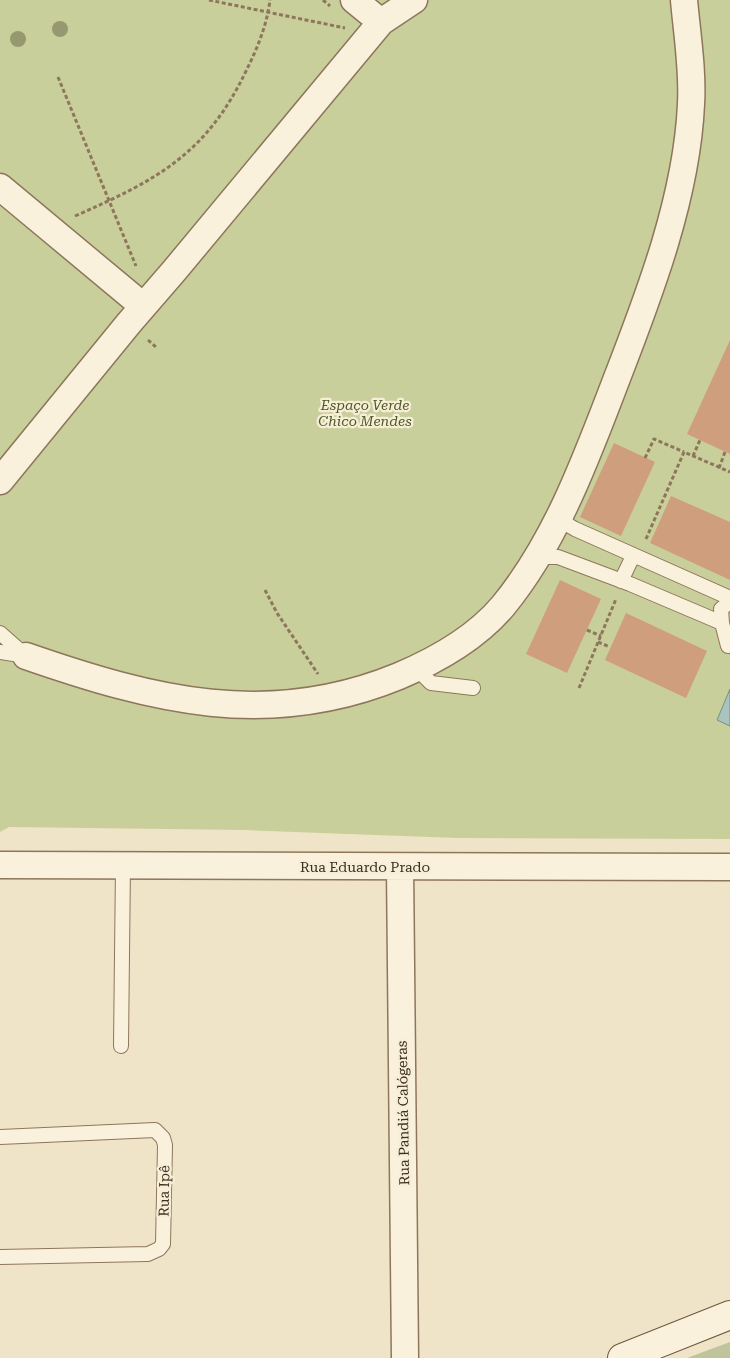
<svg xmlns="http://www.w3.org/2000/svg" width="730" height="1358" font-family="'Roboto Serif',serif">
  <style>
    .green { fill: #c9cf9b }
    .cemetery { fill: #bfc49a }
    .water { fill: #a9c4bc; stroke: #6f938a }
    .building { fill: #cf9f7d }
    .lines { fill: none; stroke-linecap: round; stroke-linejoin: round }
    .lane-casing { stroke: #8d765c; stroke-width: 16 }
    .street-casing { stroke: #8d765c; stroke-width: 29 }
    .secondary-casing { stroke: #6f573f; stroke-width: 30 }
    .path { stroke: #8d765c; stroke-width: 3; stroke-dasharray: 4 2.5; stroke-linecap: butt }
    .lane { stroke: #faf1dc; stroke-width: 14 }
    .street { stroke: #faf1dc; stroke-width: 26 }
    .secondary { stroke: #faf1dc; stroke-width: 28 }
    .tree { fill: #96986f }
    .labels { text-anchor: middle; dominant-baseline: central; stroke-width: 4.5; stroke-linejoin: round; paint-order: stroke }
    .park-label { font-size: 14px; font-style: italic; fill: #4d5a26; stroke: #f7eed8 }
    .street-label { font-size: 14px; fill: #3d2e20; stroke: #f7eed8 }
  </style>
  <rect width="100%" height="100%" fill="#f0e4c8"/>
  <!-- green -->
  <path class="green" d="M0,0H730V839L456,838L244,830L9,827L0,832Z"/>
  <!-- cemetery -->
  <path class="cemetery" d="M730,1342V1358H687Z"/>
  <!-- water -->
  <path class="water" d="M730,689V726L717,720Z"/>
  <!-- building -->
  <path class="building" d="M730,340V454L687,434Z
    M614,443L655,462L621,536L580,517Z
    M671,496L730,522V580L650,543Z
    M560,580L601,599L567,673L526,654Z
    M626,613L707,651L686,698L605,660Z"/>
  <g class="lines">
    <defs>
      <path id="lane" d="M560,513L568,525L575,529L730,598
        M536,557H558L630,584L722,623
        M621,581L633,556
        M0,633L26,656
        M728,646L722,623L721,609L730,602
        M0,652L26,656
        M417,669L431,683L473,688
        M121,1046L123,864
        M0,1137L155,1130L163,1138L165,1145L163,1244L159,1249L148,1254L0,1257"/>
      <path id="street" d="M381,22L414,0
        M0,187L143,306
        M0,481L129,323L174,271L381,22L354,0
        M26,656C153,700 268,730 399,676C437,660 476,638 503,606C557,540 587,456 617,378C650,293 687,196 691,104C693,70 687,34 684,0
        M0,865L730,867
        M400,867L405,1358"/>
      <path id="secondary" d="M622,1358L730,1315"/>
    </defs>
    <!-- lane casing -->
    <use href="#lane" class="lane-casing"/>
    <!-- street casing -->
    <use href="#street" class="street-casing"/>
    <!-- secondary casing -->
    <use href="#secondary" class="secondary-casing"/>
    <!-- path -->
    <path class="path" d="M209,0L345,28
      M323,0L330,6
      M58,77L136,266
      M75,216C157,180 207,154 247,69C258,47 267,24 270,0
      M148,340L157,348
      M693,456L700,440
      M645,458L654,439L684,452
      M719,468L725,452
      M646,539L684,452L730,472
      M265,590L277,613L318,674
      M587,630L601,636
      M598,642L610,647
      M579,688L616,599"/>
    <!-- lane -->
    <use href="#lane" class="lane"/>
    <!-- street -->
    <use href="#street" class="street"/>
    <!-- secondary -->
    <use href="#secondary" class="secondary"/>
  </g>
  <!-- trees -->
  <g class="tree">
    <circle cx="60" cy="29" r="8"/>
    <circle cx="18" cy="39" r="8"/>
  </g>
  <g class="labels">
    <!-- park labels -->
    <g class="park-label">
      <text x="365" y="405">Espaço Verde<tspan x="365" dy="16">Chico Mendes</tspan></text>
    </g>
    <!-- street labels -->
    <g class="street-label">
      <text x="365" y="867">Rua Eduardo Prado</text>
      <text transform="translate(403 1113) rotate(-91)">Rua Pandiá Calógeras</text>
      <text transform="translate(164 1191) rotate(-89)">Rua Ipê</text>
    </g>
  </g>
</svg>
